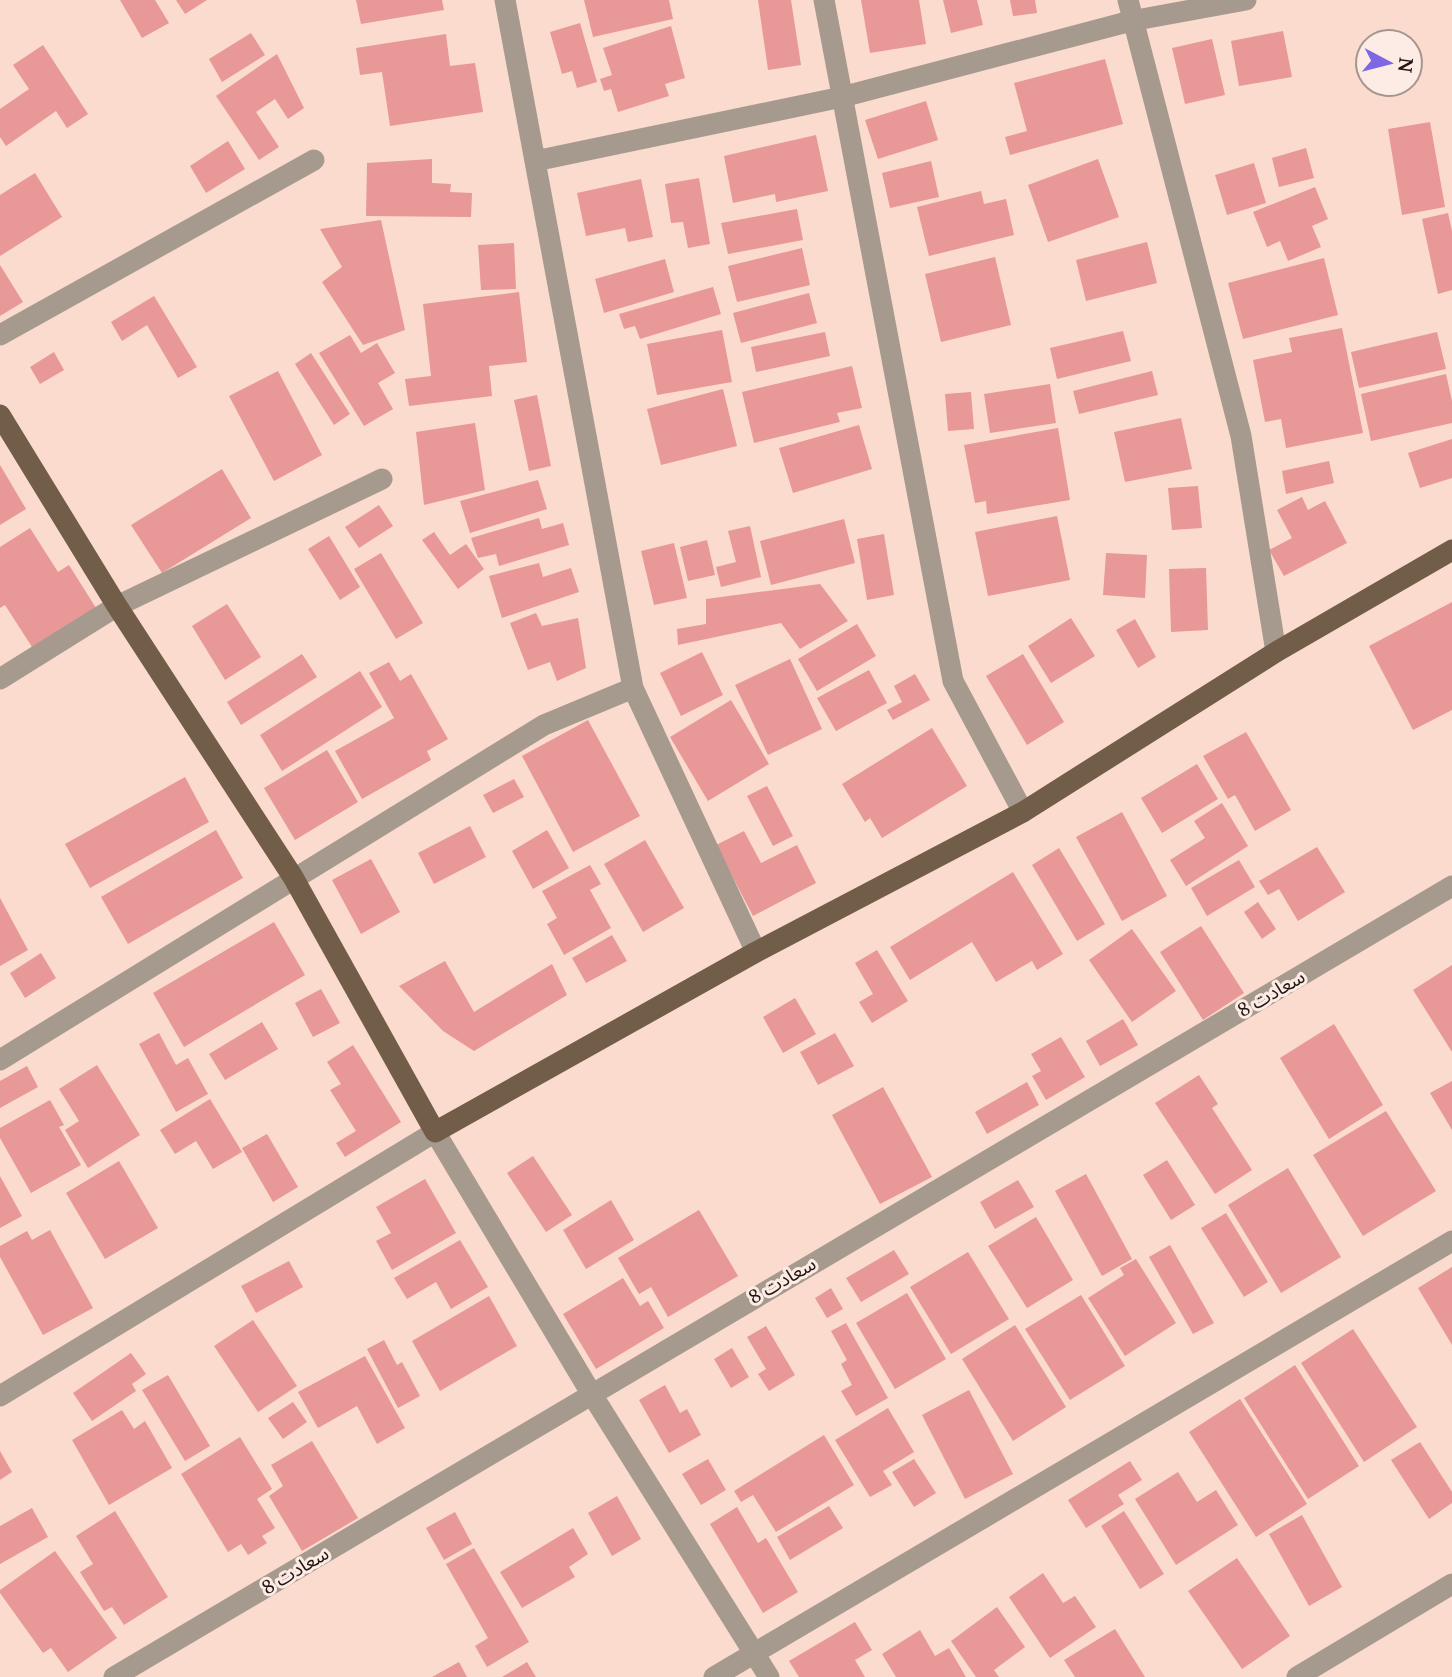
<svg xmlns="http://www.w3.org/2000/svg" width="1452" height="1677" font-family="'Noto Serif','Noto Sans Arabic',serif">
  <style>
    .building { fill: #e79897 }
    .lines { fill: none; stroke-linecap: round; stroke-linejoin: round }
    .minor { stroke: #a69a8e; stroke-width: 21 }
    .major { stroke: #725d48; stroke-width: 21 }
    .labels { text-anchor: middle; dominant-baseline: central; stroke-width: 6; stroke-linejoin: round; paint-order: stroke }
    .street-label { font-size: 19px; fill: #22140f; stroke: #fdece6 }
  </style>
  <rect width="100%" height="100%" fill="#fbdbce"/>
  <!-- building -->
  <path class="building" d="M120,0H155L169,23L142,38Z
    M176,0H207L185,14Z
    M356,0H442L444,10L361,24Z
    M584,0H669L673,19L593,37Z
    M758,0H791L801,65L768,70Z
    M861,0H919L926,44L870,53Z
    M943,0H977L983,25L951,33Z
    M1010,0H1035L1037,13L1013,16Z
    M580,23L597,82L577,88L572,71L562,74L550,32Z
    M671,26L685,78L665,84L669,96L618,112L611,89L604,91L600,79L612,75L603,48Z
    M1283,31L1292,77L1239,86L1231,41Z
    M251,33L265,55L222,82L209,59Z
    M446,34L450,66L475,63L483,112L390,126L382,72L360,75L356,48Z
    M1212,39L1225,95L1185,104L1172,48Z
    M43,45L88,114L67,128L56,111L6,146L0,137V109L29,89L13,65Z
    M277,54L304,108L288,119L275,99L256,112L279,147L259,160L216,96Z
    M1105,59L1123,124L1010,155L1005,137L1027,131L1014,83Z
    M926,101L938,140L878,159L865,120Z
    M1430,122L1445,207L1402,215L1388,129Z
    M816,135L828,191L776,202L775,194L733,203L724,156Z
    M228,141L245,169L206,193L190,166Z
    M1306,148L1314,178L1279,187L1272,158Z
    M432,159V183L451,184L450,192L472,193L471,217L366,216L367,163Z
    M1098,159L1119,217L1048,242L1028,185Z
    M931,161L939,197L890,208L882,173Z
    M1254,163L1266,203L1227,215L1215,175Z
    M35,173L62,217L0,256V195Z
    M699,178L710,244L688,248L683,222L671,223L665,184Z
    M641,179L653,237L628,242L625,228L586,236L577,193Z
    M1315,187L1328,219L1312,226L1321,247L1288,261L1280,241L1267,247L1253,212Z
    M981,191L984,204L1006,199L1014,235L929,256L917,207Z
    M797,209L803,240L728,254L721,223Z
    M1448,213L1452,231V290L1438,294L1422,219Z
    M381,220L405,330L363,345L322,282L342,267L320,229Z
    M1147,242L1157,283L1086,301L1076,260Z
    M514,243L516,289L481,290L478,245Z
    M802,248L810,285L737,302L728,266Z
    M995,257L1011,325L941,342L925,274Z
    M1324,258L1338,315L1243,339L1228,283Z
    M665,259L674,292L604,313L595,279Z
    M0,265L23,302L0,316Z
    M713,287L721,314L640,339L635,326L624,329L619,314Z
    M519,292L527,362L489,366L492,396L409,406L405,379L431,376L423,304Z
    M809,293L817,323L741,343L733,313Z
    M154,296L197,367L178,378L147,325L122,341L111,322Z
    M1342,328L1363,433L1286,448L1281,419L1265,422L1253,360L1292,352L1289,338Z
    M722,330L732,382L657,395L647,344Z
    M1123,331L1131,361L1057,379L1050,348Z
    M825,332L830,356L756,372L751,347Z
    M1437,332L1446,369L1359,388L1351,352Z
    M350,335L361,353L377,343L395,373L378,383L393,409L364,426L319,353Z
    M54,352L64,370L40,384L30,367Z
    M311,353L350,414L334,425L295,364Z
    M852,366L862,408L837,413L840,422L754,443L742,392Z
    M278,371L322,455L274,481L229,396Z
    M1152,371L1158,395L1079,414L1073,391Z
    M1446,374L1452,401V423L1371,441L1361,394Z
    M1050,384L1056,423L990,433L984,394Z
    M723,389L737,446L661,465L647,409Z
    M971,392L974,429L948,431L945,394Z
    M537,395L551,466L529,471L514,400Z
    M1181,418L1192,469L1125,482L1114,432Z
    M475,423L485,490L424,505L416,432Z
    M859,425L872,469L793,493L779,448Z
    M1058,428L1070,500L987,514L986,501L975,503L964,445Z
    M1452,439V478L1420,488L1408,453Z
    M1329,461L1334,483L1286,494L1282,471Z
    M0,465L26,509L0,525Z
    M222,469L251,518L162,573L131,525Z
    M538,480L547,509L470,533L460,501Z
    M1198,486L1202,528L1172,530L1168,488Z
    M1302,497L1308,510L1325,501L1347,543L1284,576L1269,550L1292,538L1277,510Z
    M379,505L393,526L359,548L345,527Z
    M1057,516L1070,580L988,596L975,532Z
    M539,518L542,529L563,523L569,545L499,566L496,554L478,558L471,538Z
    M844,519L855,563L771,585L760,541Z
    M750,526L761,577L721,587L716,567L736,562L728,531Z
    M30,528L58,572L69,565L96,608L32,647L5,605L0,608V547Z
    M434,532L450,555L466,544L484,569L458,589L422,540Z
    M884,534L894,595L867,600L857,539Z
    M329,536L360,587L340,600L308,549Z
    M707,540L715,575L688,581L680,547Z
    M674,543L687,598L654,605L641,551Z
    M381,553L423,623L396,639L354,569Z
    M1106,553L1147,555L1145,598L1103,595Z
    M539,563L543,577L571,568L579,592L502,618L489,576Z
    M1206,568L1208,630L1171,632L1169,569Z
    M820,584L848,621L800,649L781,623L678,645L677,629L706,624V599Z
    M1452,602V710L1413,730L1369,646Z
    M227,604L261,657L225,680L192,626Z
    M536,613L542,626L578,618L586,668L557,681L550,662L528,670L510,623Z
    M1071,618L1095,656L1051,683L1028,646Z
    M1135,619L1156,657L1138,668L1116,630Z
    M857,624L876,656L817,691L798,659Z
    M702,652L723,695L681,716L660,673Z
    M302,654L317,677L241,725L227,702Z
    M1023,654L1064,722L1027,745L986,676Z
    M790,659L822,729L768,755L735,685Z
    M389,662L400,681L411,674L448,739L427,751L431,760L362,799L335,751L394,718L369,673Z
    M869,670L887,703L836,731L817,698Z
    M360,671L382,707L282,771L260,735Z
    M915,674L930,700L893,720L887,710L902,702L894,686Z
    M731,700L769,764L708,801L670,737Z
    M588,720L640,816L573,852L522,756Z
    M932,728L967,786L882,838L870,818L865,822L842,784Z
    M1246,732L1291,810L1255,831L1235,795L1228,799L1203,756Z
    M327,750L358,802L295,840L264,788Z
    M1197,764L1218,799L1162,833L1141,798Z
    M185,777L209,822L90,888L65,844Z
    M514,779L524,797L493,813L483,795Z
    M767,786L793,836L773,846L747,796Z
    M1222,803L1248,846L1186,886L1170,860L1205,838L1194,821Z
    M1122,812L1167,896L1122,921L1076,837Z
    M470,826L486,857L434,884L418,853Z
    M216,830L243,878L128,944L101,897Z
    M547,830L569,868L533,889L512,851Z
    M744,831L761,863L797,845L816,883L753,916L716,845Z
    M645,840L684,908L643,932L604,864Z
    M1317,847L1345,892L1298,921L1279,889L1268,895L1259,881Z
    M1059,848L1105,924L1077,941L1032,865Z
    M371,859L400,912L361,934L332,880Z
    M1239,860L1255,887L1207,916L1191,888Z
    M590,865L601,884L590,890L611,928L564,955L547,924L557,918L542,891Z
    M1013,872L1063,954L1037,970L1032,961L996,982L972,942L910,980L890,947Z
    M0,898L28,950L0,966Z
    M1258,902L1276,929L1262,939L1244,912Z
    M274,922L305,975L184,1047L153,993Z
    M1201,926L1244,993L1203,1020L1160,952Z
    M1132,929L1176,991L1132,1022L1089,960Z
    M612,935L627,961L586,983L572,958Z
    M877,950L908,1001L872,1023L859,1002L873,994L855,963Z
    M41,953L56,978L25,998L10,973Z
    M445,961L474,1012L552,964L567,995L474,1051L443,1031L399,986Z
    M1452,965V1052L1413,990Z
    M321,989L340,1023L313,1037L295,1003Z
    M795,998L816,1034L783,1053L763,1017Z
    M1123,1019L1138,1045L1100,1066L1086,1041Z
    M262,1022L278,1049L225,1080L209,1054Z
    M1334,1024L1383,1105L1329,1139L1280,1058Z
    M159,1033L176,1065L188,1058L208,1094L176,1112L139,1044Z
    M835,1033L854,1066L818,1085L800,1052Z
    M1061,1037L1085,1077L1046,1100L1032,1076L1041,1071L1031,1054Z
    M353,1045L401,1122L345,1157L336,1143L356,1131L330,1090L341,1084L327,1062Z
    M97,1065L140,1135L88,1168L65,1130L79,1121L59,1089Z
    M27,1066L38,1087L0,1108V1081Z
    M1199,1075L1218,1104L1212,1108L1252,1170L1215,1194L1155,1103Z
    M1452,1081V1130L1430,1093Z
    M1027,1082L1039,1105L987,1134L975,1112Z
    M883,1087L932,1177L880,1204L832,1115Z
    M210,1099L242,1152L213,1169L196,1141L175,1154L160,1130Z
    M50,1100L64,1125L59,1127L81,1165L31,1193L0,1138V1128Z
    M1386,1111L1436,1191L1363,1236L1313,1155Z
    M267,1134L298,1187L273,1202L242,1148Z
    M533,1156L572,1215L546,1232L507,1173Z
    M1167,1160L1195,1205L1171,1220L1143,1175Z
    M119,1161L158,1228L105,1259L66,1193Z
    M1288,1168L1341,1257L1281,1293L1228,1205Z
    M1086,1174L1132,1259L1102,1276L1055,1191Z
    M0,1176L22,1216L0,1228Z
    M425,1179L456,1233L392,1270L376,1241L391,1233L376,1207Z
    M1018,1180L1034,1207L995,1229L980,1202Z
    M611,1200L634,1240L586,1269L563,1230Z
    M699,1210L738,1276L668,1317L651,1287L639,1294L618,1258Z
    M1226,1213L1268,1282L1244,1297L1201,1228Z
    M1036,1217L1073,1280L1027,1308L988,1246Z
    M50,1230L93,1308L43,1335L0,1257V1246L27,1231L32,1240Z
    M460,1240L488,1287L451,1309L436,1282L407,1299L394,1278Z
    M1170,1245L1214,1323L1193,1334L1149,1257Z
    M894,1250L909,1274L861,1302L846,1278Z
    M968,1252L1009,1319L951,1354L910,1287Z
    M1136,1259L1176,1323L1125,1356L1088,1298L1124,1275L1120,1268Z
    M289,1261L303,1287L256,1313L241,1286Z
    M1452,1267V1345L1418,1288Z
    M623,1278L640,1306L648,1301L664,1328L596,1369L563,1314Z
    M831,1288L843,1309L827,1318L815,1298Z
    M907,1293L946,1359L895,1389L856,1323Z
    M1081,1295L1125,1366L1070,1400L1025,1329Z
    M489,1296L517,1346L440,1391L412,1341Z
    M253,1320L297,1386L258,1412L214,1346Z
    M846,1323L888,1398L856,1416L841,1391L852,1385L841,1364L847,1360L831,1331Z
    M1015,1325L1066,1407L1013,1441L962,1359Z
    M766,1326L795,1375L769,1391L758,1374L766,1369L747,1337Z
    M1353,1329L1417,1427L1364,1462L1301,1363Z
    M384,1340L397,1365L402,1362L420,1396L398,1408L367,1349Z
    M732,1348L749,1377L731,1388L714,1359Z
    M131,1353L146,1374L132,1384L136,1391L92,1421L73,1393Z
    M365,1356L405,1428L377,1444L357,1406L318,1428L298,1392Z
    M1295,1365L1359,1466L1308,1499L1244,1398Z
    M168,1375L210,1446L185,1461L142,1390Z
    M665,1385L680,1413L687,1409L701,1435L669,1453L639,1400Z
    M969,1390L1013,1474L965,1499L922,1415Z
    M1240,1399L1307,1504L1256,1537L1189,1432Z
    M293,1402L307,1422L283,1439L268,1418Z
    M888,1408L914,1452L883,1471L892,1485L870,1497L835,1440Z
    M122,1410L134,1429L145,1421L172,1468L109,1505L72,1440Z
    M824,1435L854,1485L776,1532L753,1495L741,1502L734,1491Z
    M240,1437L272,1489L257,1499L275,1528L262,1536L267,1543L248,1555L241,1544L228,1552L181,1474Z
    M312,1441L358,1518L302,1551L269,1496L283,1486L271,1465Z
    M1420,1442L1452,1492V1503L1429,1519L1391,1460Z
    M0,1451L12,1472L0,1480Z
    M708,1459L726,1490L701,1505L682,1474Z
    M914,1459L936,1493L914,1507L892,1472Z
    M1130,1461L1142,1480L1118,1495L1124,1504L1086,1528L1068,1500Z
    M1178,1472L1197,1502L1216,1490L1238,1525L1176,1565L1135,1499Z
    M617,1496L641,1539L612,1556L588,1513Z
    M829,1506L843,1528L790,1560L777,1537Z
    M737,1507L758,1543L766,1538L798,1592L763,1613L710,1524Z
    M32,1508L48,1537L0,1564V1526Z
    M115,1511L168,1597L124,1625L112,1607L104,1611L80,1572L93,1564L76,1536Z
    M1124,1511L1164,1574L1140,1589L1101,1526Z
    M455,1512L472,1544L444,1560L426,1528Z
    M1302,1515L1342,1587L1309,1606L1269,1534Z
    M573,1528L588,1554L569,1567L575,1577L522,1608L500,1572Z
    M474,1548L529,1642L487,1667L475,1646L488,1638L446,1564Z
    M55,1551L117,1638L68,1672L51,1648L43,1653L0,1593V1590Z
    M1237,1558L1290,1636L1242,1669L1188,1591Z
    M1043,1573L1063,1603L1075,1596L1096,1627L1050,1658L1009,1597Z
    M997,1607L1025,1647L994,1670L999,1677H976L951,1641Z
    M855,1622L872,1650L855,1660L865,1677H799L789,1661Z
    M1115,1629L1145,1677H1075L1064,1660Z
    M920,1630L935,1656L949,1648L966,1677H896L882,1654Z
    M459,1662L467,1677H432Z
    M527,1662L536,1677H502Z"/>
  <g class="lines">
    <!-- minor -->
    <path class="minor" d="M505,0L633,688L756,952
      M824,0L953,681L1023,812
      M1128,0L1241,436L1276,652
      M535,161L842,97L1131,21L1246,0
      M0,335L314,160
      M0,679L117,606L382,479
      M0,1060L544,725L633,688
      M0,1396L435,1132L591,1393L769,1677
      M114,1677L1452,886
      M714,1677L1452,1241
      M1297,1677L1452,1584"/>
    <!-- major -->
    <path class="major" d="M0,415L117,606L293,877L435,1132L756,952L1023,812L1276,652L1452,550"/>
  </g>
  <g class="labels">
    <!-- street labels -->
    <g class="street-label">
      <text transform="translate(1271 993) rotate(-30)">سعادت 8</text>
      <text transform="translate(782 1280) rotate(-30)">سعادت 8</text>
      <text transform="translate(295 1570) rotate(-31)">سعادت 8</text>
    </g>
  </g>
  <!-- north arrow -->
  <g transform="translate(1389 63) rotate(97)"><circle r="33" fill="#fdece6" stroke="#a59690" stroke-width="2"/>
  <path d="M0-5L12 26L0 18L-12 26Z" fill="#7e67e3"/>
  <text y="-10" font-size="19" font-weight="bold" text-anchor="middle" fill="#22140f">N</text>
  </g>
</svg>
